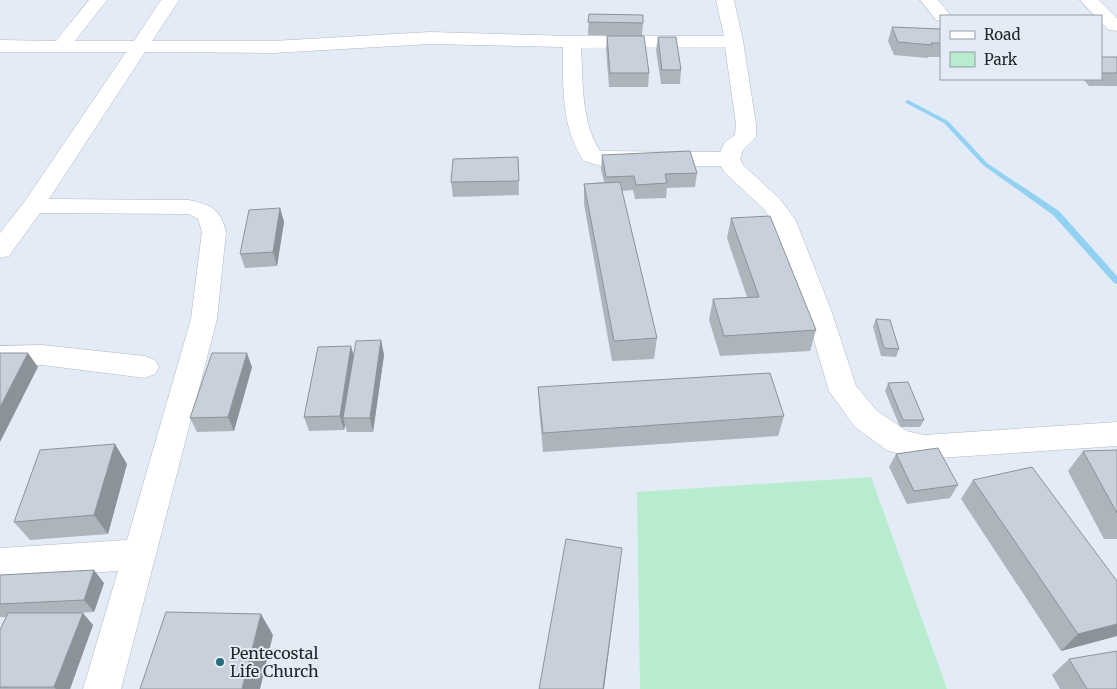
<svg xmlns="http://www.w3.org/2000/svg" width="1117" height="689" font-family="Merriweather,serif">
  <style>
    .green { fill: #b7ecce }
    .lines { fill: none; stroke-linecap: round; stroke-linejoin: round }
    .stream { fill: #93d1f2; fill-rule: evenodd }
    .minor-casing { stroke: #b0b8c2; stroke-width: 1 }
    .minor { fill: #fff; fill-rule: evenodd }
    .wall { fill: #acb4bc }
    .shaded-wall { fill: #8c9299 }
    .building { fill: #c8d1db; stroke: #8c9299 }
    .poi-dot { fill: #286b7d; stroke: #e3ecf6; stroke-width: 2 }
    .labels { text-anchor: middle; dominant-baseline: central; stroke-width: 4; stroke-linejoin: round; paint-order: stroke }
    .near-poi-label { font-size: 16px; fill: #222528; stroke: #e3ecf6; text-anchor: start }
  </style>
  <rect width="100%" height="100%" fill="#e3ecf6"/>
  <!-- green -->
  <path class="green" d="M871,477L947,689H640L637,492Z"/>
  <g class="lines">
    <!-- stream -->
    <path class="stream" d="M908,100L948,121L987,163L1059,211L1117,276V284L1114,283L1053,215L983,165L944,123L906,103L905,102Z"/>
    <defs>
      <path id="minor" d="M89,0H107L75,41H134L161,0H179L152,41H273L430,32L572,36H724L716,0H734L743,41L756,124V137L743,150L740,159L743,165L780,199L796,221L831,310L856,386L877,411L907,431L924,435L1117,422V446L924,459L888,451L855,427L829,391L805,310L772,222L764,209L725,173L721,166H601L584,161C561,128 563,86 563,47L430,44L273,53L145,52L49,199L189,200C211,205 220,208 226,232L217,319L121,689H83L118,571L0,578V548L127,540L191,319L202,232L198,219L189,214L40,213L9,256L0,258V233L25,201L126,52H0V40L56,41ZM725,47L736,124L735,135L725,142L720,152L600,151C581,122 583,81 581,48Z
        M920,0H938L951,16H941V21L936,20Z
        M1080,0H1099L1117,18V31L1109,30L1101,22V16H1095Z
        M42,345L145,356L155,360L159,367L155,374L145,378L42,365L0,366V346Z"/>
    </defs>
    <!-- minor casing -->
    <use href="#minor" class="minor-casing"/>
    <!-- minor -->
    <use href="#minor" class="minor"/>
  </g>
  <!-- wall -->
  <path class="wall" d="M589,14L643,23L642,36L649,73L648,87H609L606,49L607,36H617L588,35Z
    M892,27L941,29V57H928L927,58L894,55L888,41Z
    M658,37L681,70L680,84H661L656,50Z
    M1101,57H1117V86H1089L1083,79H1101Z
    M602,155L697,173L695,187L667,188L666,198L635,199L633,190L622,191L657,338L654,359L612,361L584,204V184L604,182L601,169Z
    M518,157L519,195L453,197L451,182Z
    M280,208L284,222L277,266L245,268L240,254Z
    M731,218L816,330L810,351L720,356L709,320L713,299L747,297L727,238Z
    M876,319L899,349L896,357L881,356L873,327Z
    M381,340L384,355L373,432H347L345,425L344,430L309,431L304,417L354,355Z
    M252,367L234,431L197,432L190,418Z
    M888,383L924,420L920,427H900L885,391Z
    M538,387L784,416L778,436L543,452L539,407Z
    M1117,450V539H1104L1068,471L1083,451Z
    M896,454L958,485L950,498L907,504L889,467Z
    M127,464L108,534L30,540L14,522Z
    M973,480L1117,636L1061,651L961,499Z
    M0,575L104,583L94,612L79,613L93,625L70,689H0V630L6,617H0Z
    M1069,659L1117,689H1060L1052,675Z"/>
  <!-- shaded-wall -->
  <path class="shaded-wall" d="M280,208L284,222L277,266L273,252Z
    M381,340L384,355L373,432L370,418Z
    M351,346L355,360L343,418L345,425L344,430L340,416Z
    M28,353L38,367L0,442V407Z
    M247,353L252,367L234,431L228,417Z
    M115,444L127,464L108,534L94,515Z
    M622,548L604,689H603Z
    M94,570L104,583L94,612L84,600Z
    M83,613L93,625L70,689H56L54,687Z
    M261,614L273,635L260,689H242Z
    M1117,624V636L1061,651L1078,634Z"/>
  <!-- building -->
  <path class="building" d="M589,14L643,15V23L588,22Z
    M892,27L941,29V43H931L932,45L898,42Z
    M607,36H644L649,73H610Z
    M658,37H676L681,70H662Z
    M1101,57H1117V73H1101Z
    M690,151L697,173L665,174L667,183L636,185L634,176L606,177L602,155Z
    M518,157L519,181L451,182L453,159Z
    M620,182L657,338L614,341L584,184Z
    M280,208L273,252L240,254L249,210Z
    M770,216L816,330L724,336L713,299L759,297L731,218Z
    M876,319L890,320L899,349L884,348Z
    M381,340L370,418H343L356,341Z
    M351,346L340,416L304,417L318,347Z
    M0,353H28L0,407Z
    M212,353H247L228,417L190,418Z
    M770,373L784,416L543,433L538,387Z
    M908,382L924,420H903L888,383Z
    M115,444L94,515L14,522L40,450Z
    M938,448L958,485L914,491L896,454Z
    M1117,450V513L1083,451Z
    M1032,467L1117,581V624L1078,634L973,480Z
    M566,539L622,548L603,689H539Z
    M94,570L84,600L0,604V575Z
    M166,612L261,614L242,689H140Z
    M8,613H83L54,687H0V630Z
    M1117,651V689H1087L1069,659Z"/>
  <!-- markers -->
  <circle class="poi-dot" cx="220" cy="662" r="5"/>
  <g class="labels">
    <!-- near-poi labels -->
    <g class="near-poi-label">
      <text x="230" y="653">Pentecostal<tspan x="230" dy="18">Life Church</tspan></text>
    </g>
  </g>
  <!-- legend -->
  <rect x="940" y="15" width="162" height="65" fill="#e3ecf6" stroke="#969ca4"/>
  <rect x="950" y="31" width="25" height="8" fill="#ffffff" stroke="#969ca4"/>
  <text x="984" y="40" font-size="15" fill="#222528">Road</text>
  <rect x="950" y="52" width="25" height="15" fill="#b7ecce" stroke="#969ca4"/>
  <text x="984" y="65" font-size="15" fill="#222528">Park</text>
</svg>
